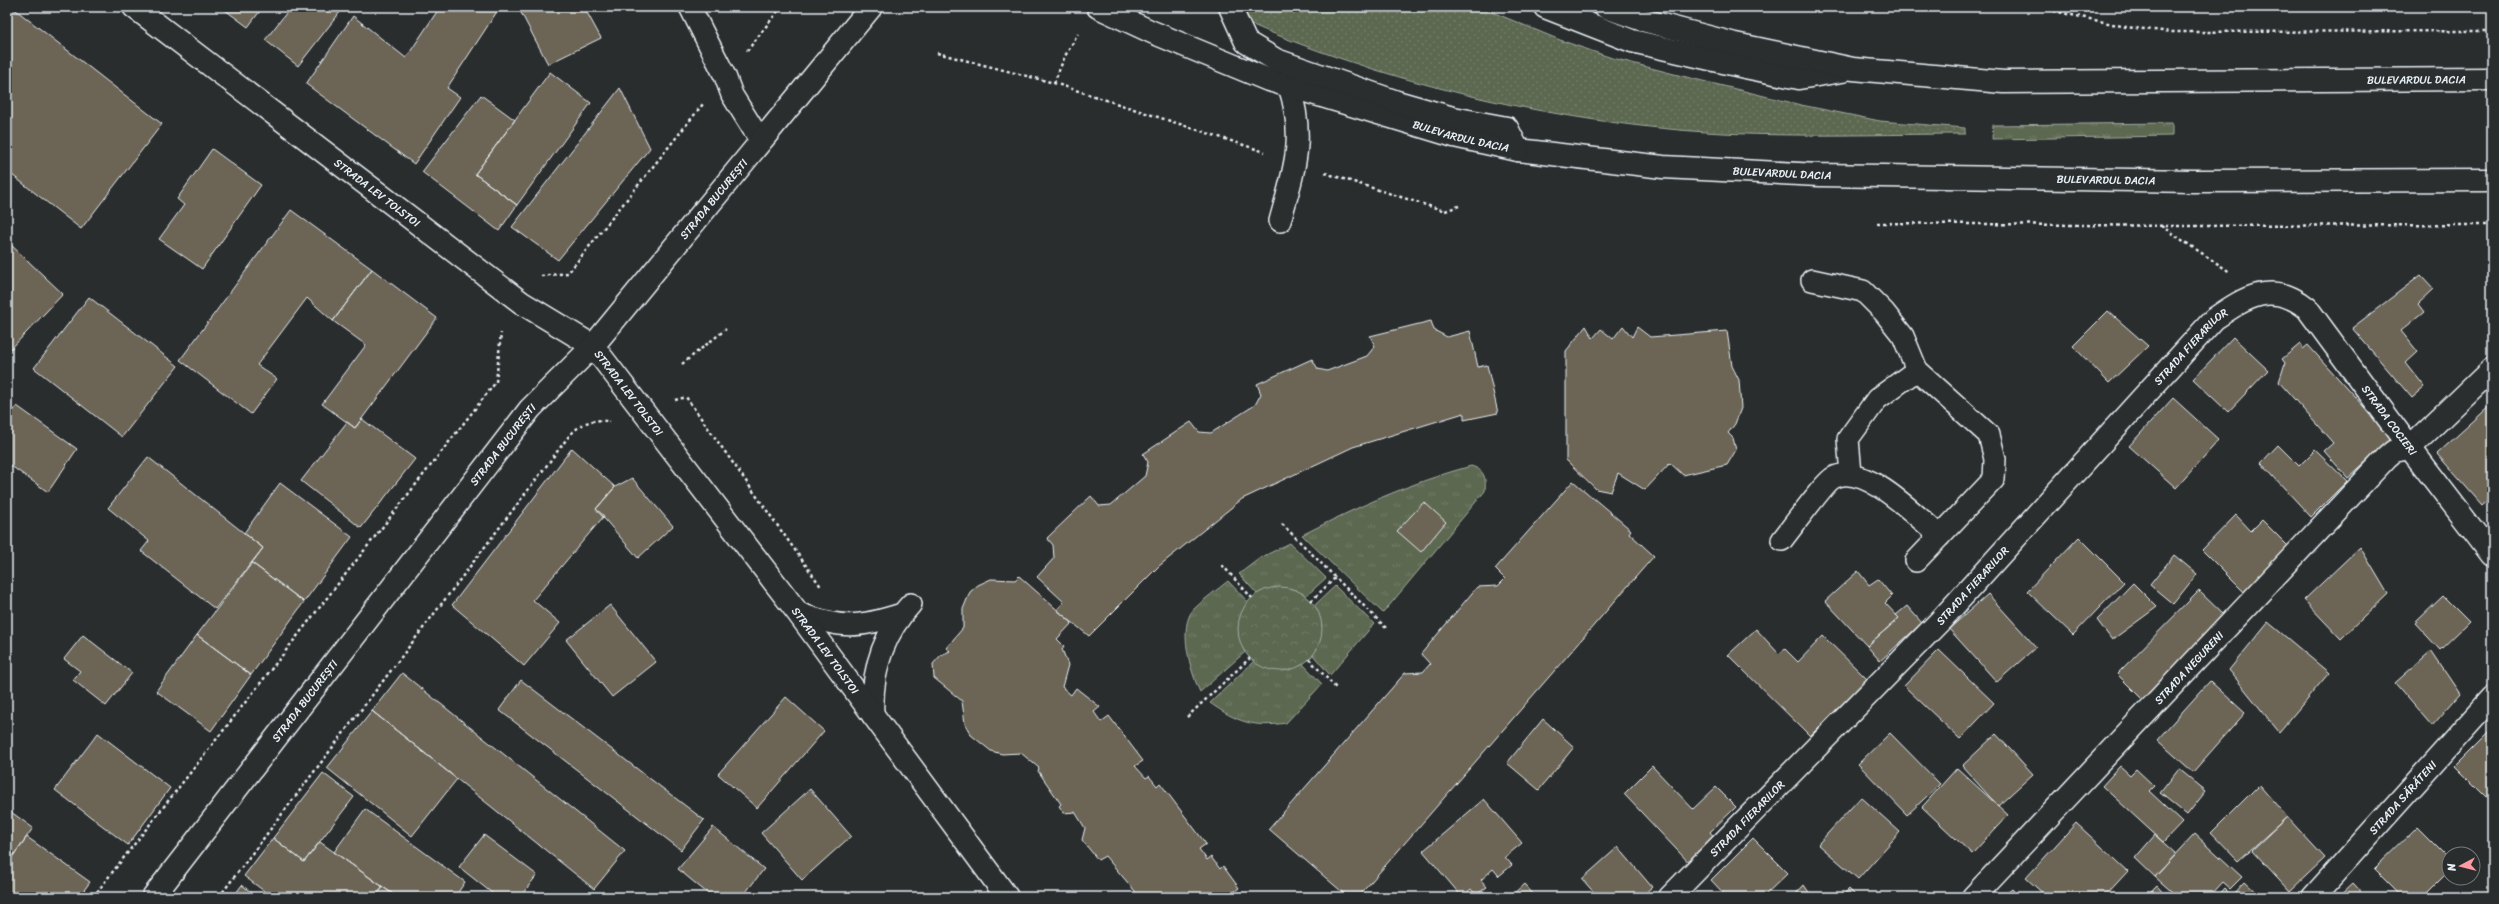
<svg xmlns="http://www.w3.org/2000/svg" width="2499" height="904" font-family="Sriracha,sans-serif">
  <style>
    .grass { fill: url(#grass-tufts); stroke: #a2aca4 }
    .forest { fill: url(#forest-crowns); stroke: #a2aca4 }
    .garden { fill: url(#garden-dots); stroke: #a2aca4 }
    .building { fill: #6c6555; stroke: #e8f1f8 }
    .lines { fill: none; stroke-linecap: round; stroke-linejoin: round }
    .service-casing { stroke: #e8f1f8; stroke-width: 24 }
    .minor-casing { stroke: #e8f1f8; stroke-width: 25 }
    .secondary-casing { stroke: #e8f1f8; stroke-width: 25 }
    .trunk-casing { stroke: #e8f1f8; stroke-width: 25 }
    .path { stroke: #e8f1f8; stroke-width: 2.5; stroke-dasharray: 3 3; stroke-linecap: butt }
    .service { stroke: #2a2d2e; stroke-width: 21 }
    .minor { stroke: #2a2d2e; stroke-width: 22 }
    .secondary { stroke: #2a2d2e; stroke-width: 22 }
    .trunk { stroke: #2a2d2e; stroke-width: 22 }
    .labels { text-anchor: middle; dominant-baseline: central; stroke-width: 3.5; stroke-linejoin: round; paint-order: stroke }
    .street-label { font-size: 11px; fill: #e8f1f8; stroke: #2a2d2e }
  </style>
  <defs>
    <pattern id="grass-tufts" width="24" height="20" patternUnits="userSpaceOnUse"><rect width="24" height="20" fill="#5b674f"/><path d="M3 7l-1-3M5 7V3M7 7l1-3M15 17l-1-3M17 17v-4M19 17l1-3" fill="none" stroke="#737d69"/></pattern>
    <pattern id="forest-crowns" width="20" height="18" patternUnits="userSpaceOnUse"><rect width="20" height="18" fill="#5b674f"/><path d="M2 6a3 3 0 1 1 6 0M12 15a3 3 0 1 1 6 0" fill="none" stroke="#737d69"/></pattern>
    <pattern id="garden-dots" width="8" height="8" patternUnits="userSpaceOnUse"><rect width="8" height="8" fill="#5b674f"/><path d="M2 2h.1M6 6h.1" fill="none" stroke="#737d69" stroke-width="1.8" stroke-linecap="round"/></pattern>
  </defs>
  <rect width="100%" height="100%" fill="#2a2d2e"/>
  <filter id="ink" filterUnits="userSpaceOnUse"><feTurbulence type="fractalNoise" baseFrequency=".025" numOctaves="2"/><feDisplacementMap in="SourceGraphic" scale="8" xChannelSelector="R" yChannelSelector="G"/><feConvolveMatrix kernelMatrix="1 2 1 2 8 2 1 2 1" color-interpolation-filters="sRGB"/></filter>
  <g filter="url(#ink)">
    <!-- grass -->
    <path class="grass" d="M2172,123V136L1992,139L1993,125Z
      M1471,466C1485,470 1486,478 1485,491L1383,613L1302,535C1357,507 1412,482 1471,466Z
      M1290,543L1326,578L1306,596C1291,585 1273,585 1257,594L1239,574L1260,558Z
      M1228,581L1248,602C1239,616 1237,637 1245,652L1200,692C1191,673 1177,626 1194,609C1204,599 1217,590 1228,581Z
      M1335,586L1374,624L1330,675L1313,655C1323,639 1325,622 1314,606Z
      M1254,661L1296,667L1303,664L1322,684L1286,723C1254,728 1237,722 1210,703Z"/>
    <!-- forest -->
    <path class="forest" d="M1238 629a42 42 0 1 1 84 0a42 42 0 1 1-84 0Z"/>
    <!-- garden -->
    <path class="garden" d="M1213,7H1480L1560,40L1609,57L1674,74L1801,105L1880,121L1965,128V134C1864,134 1760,139 1659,128C1512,113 1347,71 1213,7Z"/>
    <!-- building -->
    <path class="building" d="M7,7H12L162,124L81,229L7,171Z
      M221,7H263L248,27Z
      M291,7H344L298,66L265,40Z
      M440,7H500L447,88L460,97L414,164L306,84L353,16L406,58Z
      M518,7H584L601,38L548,64Z
      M550,72L591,103L517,205L475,174Z
      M620,88L650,148L558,260L512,227Z
      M481,95L515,120L475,174L517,205L499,231L422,172Z
      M212,149L261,185L202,269L159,239L184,205L177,199Z
      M291,210L372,269L333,321L307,298L257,365L277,379L251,414L180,360Z
      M9,243L63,294L7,353V245Z
      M372,269L437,318L355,428L322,404L366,345L333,321Z
      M2421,275L2434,289L2418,304L2424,312L2401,331L2418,352L2406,363L2425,387L2412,398L2352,328Z
      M89,297L178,366L122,437L34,368Z
      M2108,311L2148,346L2109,383L2073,346Z
      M1431,321L1434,330L1447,337L1470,331L1478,367L1487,365L1498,413L1464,420V413L1353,447L1242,499L1159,566L1089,636L1057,610L1064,602L1037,577L1054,558L1053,545L1047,538L1091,496L1099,506L1111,505L1145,476L1148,462L1143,454L1191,422L1199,432L1211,433L1255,405L1261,394L1257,384L1312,359L1318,369L1327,371L1367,356L1375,346L1370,336Z
      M1586,326L1593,338L1601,329L1613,339L1623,326L1632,337L1637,327L1650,337L1727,331L1732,366L1739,380L1741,408L1735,424L1728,433L1733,438L1736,450L1727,465L1683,475L1670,463L1645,490L1618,473L1611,492L1596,489L1566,460V351Z
      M2233,337L2268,370L2228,412L2193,379Z
      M2300,344L2303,349L2308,345L2392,438L2348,478L2324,451L2333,443L2279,382L2285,363L2282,359Z
      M2173,398L2219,440L2176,488L2129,446Z
      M2492,404V496L2482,505L2437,454Z
      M17,406L77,449L48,492L7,463V420Z
      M362,419L415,459L361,528L301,481L347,422L355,428Z
      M2278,445L2299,466L2315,450L2347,481L2311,517L2261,463Z
      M572,448L615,487L596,509L604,516L533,600L560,623L524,666L452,605Z
      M148,457L263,548L215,609L141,551L149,541L108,508Z
      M632,478L673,526L638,558L596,509L615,487Z
      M1573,481L1631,530L1629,533L1654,556L1358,897H1348L1269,829L1405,673L1423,672L1430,664L1421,654L1477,587L1498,586L1505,579L1495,569Z
      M280,483L352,537L304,602L252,563L263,548L244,533Z
      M1424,502L1446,522L1421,552L1397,531Z
      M2236,515L2251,531L2262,520L2291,549L2246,594L2202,550Z
      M2079,537L2124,582L2073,635L2027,591Z
      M2360,547L2388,594L2341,639L2304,600Z
      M2174,555L2197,574L2173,604L2150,585Z
      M252,563L304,602L251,675L197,635Z
      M1858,571L1869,585L1878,579L1892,596L1885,603L1899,618L1867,646L1825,601Z
      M1019,576L1072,623L1057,639L1064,646L1062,649L1068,665L1062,687L1071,695L1076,688L1100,707L1094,712L1101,722L1109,716L1143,761L1135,766L1146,778L1149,776L1157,786L1160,783L1206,844L1199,849L1207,860L1211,857L1220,869L1223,866L1239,888L1227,897H1140L1105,856L1098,860L1082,840L1085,828L1075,812L1064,813L1059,806L1061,804L1038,771L1039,768L1021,753L1002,754L991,751L971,735L965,724L962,701L934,678L933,664L941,655L950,651L946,648L963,628V609L970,592L978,585L991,579L1015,580Z
      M2133,583L2157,607L2112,640L2097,620Z
      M2199,591L2227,618L2145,702L2117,674Z
      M1988,594L2036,647L1997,682L1949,629Z
      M2443,596L2469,622L2440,650L2415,623Z
      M610,605L656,662L612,697L566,640Z
      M1907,606L1922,623L1880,661L1867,646L1899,618L1896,615Z
      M2268,622L2329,673L2279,732L2229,670Z
      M1756,629L1779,654L1785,649L1798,662L1823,636L1867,679L1810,736L1728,655Z
      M83,635L132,673L106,706L73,680L80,671L64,659Z
      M197,635L251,675L211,731L156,691Z
      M1939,650L1994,703L1960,739L1904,686Z
      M2431,651L2460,694L2432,726L2395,683Z
      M402,673L625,851L594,889L372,711Z
      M521,680L704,820L681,850L499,710Z
      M2210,681L2245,713L2193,772L2157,740Z
      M786,697L824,731L757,808L718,774Z
      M372,711L457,779L412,836L327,768Z
      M1543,719L1574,747L1539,790L1507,763Z
      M2491,730L2492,795L2488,799L2455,766Z
      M98,733L170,788L128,845L55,790Z
      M1890,733L1940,784L1907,815L1858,764Z
      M1996,734L2033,774L1998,806L1962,766Z
      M1652,766L1693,809L1716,787L1736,807L1710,832L1719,842L1693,867L1624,794Z
      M2120,766L2130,775L2136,769L2154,786L2149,791L2182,822L2163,842L2102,786Z
      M1957,768L2008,815L1972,854L1922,807Z
      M2179,769L2206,791L2187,815L2160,793Z
      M323,773L354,797L304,862L273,838Z
      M2259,785L2287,817L2238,861L2211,833Z
      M810,789L851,836L802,880L761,833Z
      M1861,797L1900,832L1858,879L1818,844Z
      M1484,799L1522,843L1505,857L1512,865L1499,876L1493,869L1481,880L1487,887L1476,895L1471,889L1462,897L1423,851Z
      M7,809L33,828L7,864Z
      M365,809L465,882L455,897H397L334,852Z
      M2287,817L2325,858L2290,891L2252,850Z
      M2076,823L2128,871L2104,897H2047L2026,878Z
      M713,827L764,869L742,897H712L678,869Z
      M2417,827L2449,859V871L2423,897H2402L2374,869Z
      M2195,834L2242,877L2230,889L2222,882L2208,897H2178L2155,877Z
      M484,835L537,875L520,897H497L459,867Z
      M2155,835L2176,854L2155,877L2135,858Z
      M27,837L90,882L79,897H7V864Z
      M273,838L304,862L320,842L383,887L375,897H272L244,876Z
      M1753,838L1788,873L1763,897H1727L1711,880Z
      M1618,847L1652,887L1641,897H1598L1582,879Z
      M2245,882L2261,897H2216L2224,888L2232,896Z
      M2353,883L2366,897H2338Z
      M1524,884L1536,897H1510Z
      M242,885L257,897H233Z
      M1804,885L1812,897H1793Z
      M2157,886L2167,897H2146Z
      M383,887L397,897H375Z
      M1849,889L1857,897H1841Z
      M2012,889L2019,897H2002Z"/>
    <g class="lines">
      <defs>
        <path id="service" d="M690,7L725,76L732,95L760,140
          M1280,221C1294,170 1306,139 1289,86
          M1812,280L1863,291L1884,312L1903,336L1917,370L1989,435L1995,459L1994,479L1916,561
          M1851,474L1848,439L1877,399L1917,370
          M1782,540C1790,530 1825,482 1833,478C1864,461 1917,517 1940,536
          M798,613C841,629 859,628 902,614
          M873,716C871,673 882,635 911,604"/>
        <g id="minor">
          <path id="s1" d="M134,7L522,303L593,346"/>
          <path d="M2410,448L2492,369"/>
          <path id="s2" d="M1670,897L1941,620L2214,319C2246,297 2272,280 2307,308L2410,448L2492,555"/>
          <path id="s3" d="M1973,897L2387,457L2394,451L2410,448"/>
          <path id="s4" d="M2313,897L2492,698"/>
        </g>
        <g id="secondary">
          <path id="s5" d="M593,346L798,613L1007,897"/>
          <path id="s6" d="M153,897L530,409L593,346L871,7"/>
        </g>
        <g id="trunk">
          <path id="s7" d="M1098,7L1152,32L1266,79L1454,136L1518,150L1663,167L1819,175L2193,181L2492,180"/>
          <path d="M1230,7L1246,42L1276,60L1397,102L1453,118L1507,128L1518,150"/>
          <path d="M1545,7L1632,41L1745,67L1799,78L1842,71"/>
          <path id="s8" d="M1606,7L1643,20L1735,44L1853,69L2003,82L2492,79"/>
        </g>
      </defs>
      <!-- service casing -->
      <use href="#service" class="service-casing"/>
      <!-- minor casing -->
      <use href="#minor" class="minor-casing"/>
      <!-- secondary casing -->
      <use href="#secondary" class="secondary-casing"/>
      <!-- trunk casing -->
      <use href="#trunk" class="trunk-casing"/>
      <!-- path -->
      <path class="path" d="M2036,7L2126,27L2172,32L2492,31
        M747,51L781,7
        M937,53L1054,83L1265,152
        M1054,83L1065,56L1078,34
        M1325,173L1445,211L1459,206
        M1877,223L2176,226L2492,225
        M2161,226L2230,272
        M541,276L568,273L703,104
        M682,364L726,329
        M675,400L686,397L822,588
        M1282,524L1388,630
        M1222,565L1252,598
        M1311,601L1335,578
        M1309,659L1336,688
        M1187,717L1250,658
        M93,897L496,382L501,333
        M219,897L569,436C580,424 593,417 610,422"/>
      <!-- service -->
      <use href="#service" class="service"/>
      <!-- minor -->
      <use href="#minor" class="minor"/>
      <!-- secondary -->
      <use href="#secondary" class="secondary"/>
      <!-- trunk -->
      <use href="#trunk" class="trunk"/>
    </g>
  </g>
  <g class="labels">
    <!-- street labels -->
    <g class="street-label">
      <text stroke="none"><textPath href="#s8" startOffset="819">BULEVARDUL DACIA</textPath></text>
      <text stroke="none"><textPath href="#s7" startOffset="386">BULEVARDUL DACIA</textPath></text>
      <text stroke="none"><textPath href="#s7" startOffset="710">BULEVARDUL DACIA</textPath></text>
      <text stroke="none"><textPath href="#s7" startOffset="1034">BULEVARDUL DACIA</textPath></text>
      <text stroke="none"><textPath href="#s1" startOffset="306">STRADA LEV TOLSTOI</textPath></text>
      <text stroke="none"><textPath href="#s6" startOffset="896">STRADA BUCUREȘTI</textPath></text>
      <text stroke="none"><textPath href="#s2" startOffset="758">STRADA FIERARILOR</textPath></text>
      <text stroke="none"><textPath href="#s5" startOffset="59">STRADA LEV TOLSTOI</textPath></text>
      <text stroke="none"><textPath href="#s2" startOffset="1036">STRADA COCIERI</textPath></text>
      <text stroke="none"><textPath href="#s6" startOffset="572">STRADA BUCUREȘTI</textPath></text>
      <text stroke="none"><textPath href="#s2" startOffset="434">STRADA FIERARILOR</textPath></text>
      <text stroke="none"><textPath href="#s5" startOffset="383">STRADA LEV TOLSTOI</textPath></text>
      <text stroke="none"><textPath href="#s3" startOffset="315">STRADA NEGURENI</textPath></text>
      <text stroke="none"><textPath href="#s6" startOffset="248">STRADA BUCUREȘTI</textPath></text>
      <text stroke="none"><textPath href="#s4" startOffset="134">STRADA SĂRĂTENI</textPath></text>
      <text stroke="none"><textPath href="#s2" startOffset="110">STRADA FIERARILOR</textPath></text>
    </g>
  </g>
  <!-- margin -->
  <rect width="2499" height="904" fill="none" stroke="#2a2d2e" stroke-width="24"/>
  <rect x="12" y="12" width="2475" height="880" fill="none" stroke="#e8f1f8" stroke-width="1.5" filter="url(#ink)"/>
  <!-- north arrow -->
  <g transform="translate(2461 866) rotate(263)"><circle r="19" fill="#2a2d2e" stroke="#767b7f"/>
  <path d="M0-3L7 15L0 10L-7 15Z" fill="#ff9aa2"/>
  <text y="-6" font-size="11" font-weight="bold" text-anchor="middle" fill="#e8f1f8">N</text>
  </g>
</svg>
